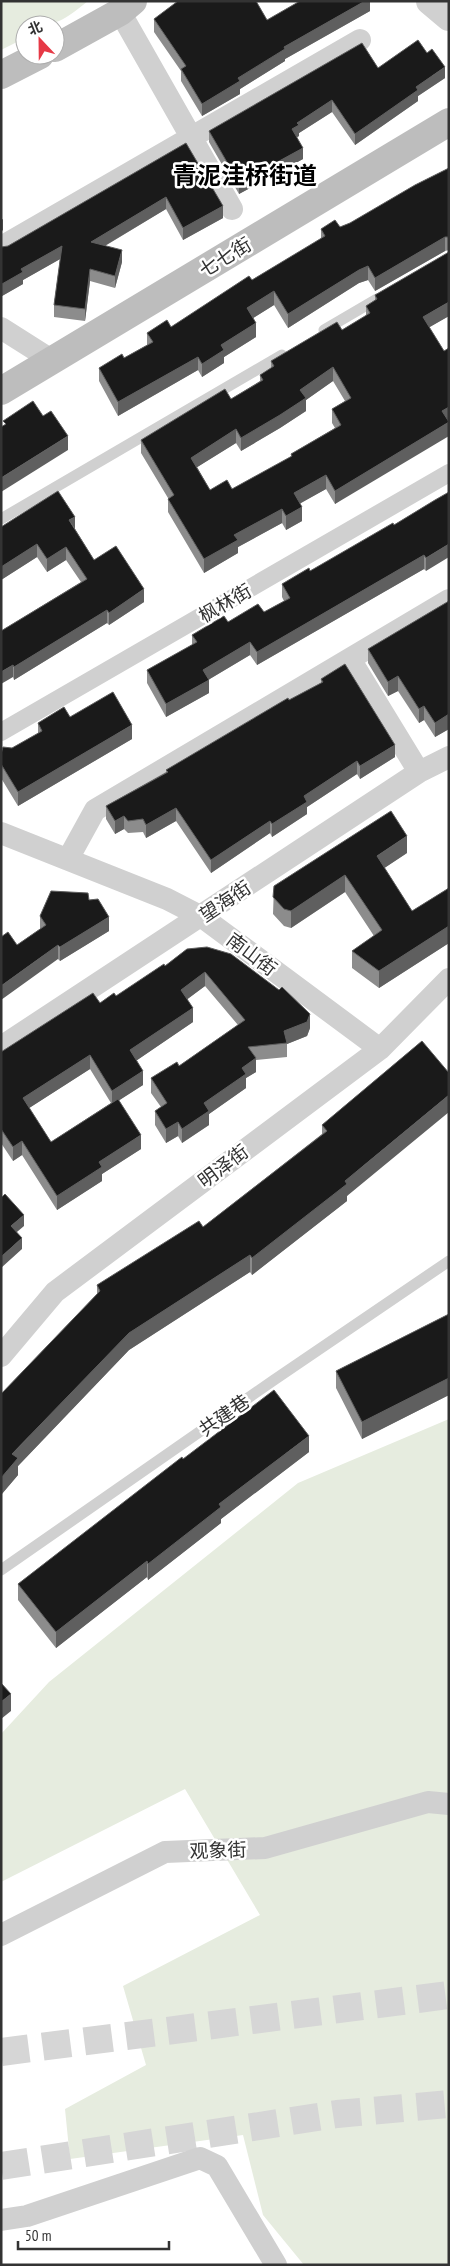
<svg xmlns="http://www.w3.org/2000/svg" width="450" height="2266" font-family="'PT Sans Narrow','Noto Sans SC',sans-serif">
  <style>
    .green { fill: #e6ecdf }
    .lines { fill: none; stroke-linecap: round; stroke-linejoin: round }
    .primary-tunnel { stroke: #d6d6d6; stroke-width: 28; stroke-dasharray: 28 14; stroke-linecap: butt }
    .service { stroke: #d0d0d0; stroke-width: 11 }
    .pedestrian { stroke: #d0d0d0; stroke-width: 18 }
    .minor { stroke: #d0d0d0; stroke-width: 22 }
    .tertiary { stroke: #d0d0d0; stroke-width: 28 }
    .secondary { stroke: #bdbdbd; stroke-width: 28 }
    .wall { fill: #8c8c8c; fill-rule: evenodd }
    .shaded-wall { fill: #5f5f5f }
    .building { fill: #1a1a1a; stroke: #5f5f5f; fill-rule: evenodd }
    .labels { text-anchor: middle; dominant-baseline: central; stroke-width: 5; stroke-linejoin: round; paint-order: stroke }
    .street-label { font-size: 19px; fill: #333; stroke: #fff }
    .district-label { font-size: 24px; font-weight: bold; fill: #000; stroke: #fff }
  </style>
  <rect width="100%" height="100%" fill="#fff"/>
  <!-- green -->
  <path class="green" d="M1,1H88C62,22 58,25 25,25V38L1,50Z
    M449,1419V2265H304L263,2215L243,2135L70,2159L65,2109L146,2065L123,1986L260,1915L185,1789L1,1882V1734L49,1682L298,1483Z"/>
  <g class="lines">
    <!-- primary-tunnel -->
    <path class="primary-tunnel" d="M1,2052L449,1995
      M1,2166L337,2114L449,2104"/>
    <!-- service -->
    <path class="service" d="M324,330L377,299
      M1,519L282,355
      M1,1570L274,1380L449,1261"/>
    <!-- pedestrian -->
    <path class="pedestrian" d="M1,732L449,473"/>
    <!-- minor -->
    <path class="minor" d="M120,12L232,209
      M1,247L360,40
      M1,328L53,361
      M350,659L419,772
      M1,833L167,899L202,917L380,1049
      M68,859L95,810L449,600
      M1,1047L419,772L449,757
      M1,1356L55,1292L380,1049L449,979
      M1,1935L165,1852L265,1848L428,1802L449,1804
      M1,2220L27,2216L200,2158L217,2166L276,2265"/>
    <!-- tertiary -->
    <path class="tertiary" d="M430,1L449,17"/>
    <!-- secondary -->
    <path class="secondary" d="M55,48L120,12L133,1
      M1,75L40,55
      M1,391L449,122"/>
  </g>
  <!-- wall -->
  <path class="wall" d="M370,1V11L285,59V61L240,89V94L202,116L181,81V71L154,32V19L257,3L267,20Z
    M378,68L445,78L418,96V101L355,145L332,112L299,133V136L297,137L303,159L239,194L209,142V131Z
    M186,143L223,218L183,240L166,209L105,246L122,262L115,288L90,281L85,321L54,317V305L60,259L23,280V284L2,296L1,294V247L8,246Z
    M449,168V250L445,251L375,291L368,280L359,283L288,328L274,305L253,318L256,337L224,357V363L202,377L198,370L118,416L99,381V368L124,358L147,345V333L171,327L252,280L321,239V229L340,227L350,223Z
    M375,295L449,316L429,327L444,351L449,348V421L335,504L326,489L300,503L302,521L286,530L282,523L238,547V553L204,573L168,512V498L141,453V440L231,399L260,381V375L271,368V361L342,330L366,316V306L375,300ZM333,381L345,401L332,409V423L335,428L291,454V457L232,489L210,490L197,467L236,443L241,451L280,428L306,411V400Z
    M435,500L426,571L424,569L257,665L250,655L208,680L209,693L166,717L147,683V670L192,645V635L228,622L264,612L284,601L282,597V584L310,571L394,525Z
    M1,527L75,529L94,560L144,602L109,625L107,623L14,680L13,677L1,631L81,582L66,560L47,572L37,557L1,580Z
    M449,601V729L435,737L424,720L419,723L398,691L388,696L368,663V649Z
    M321,679L395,757L360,779L357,774L307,807V814L272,837L270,833L211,873L176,821L146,838L143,832L128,833L124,829L115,834L106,819V806L166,772V770L289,700L321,683Z
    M70,717L132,739L18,806L1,778V754L38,734V723Z
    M407,853L384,868L412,911L449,888V943L379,988L352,968V951L374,936L345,892L291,928L284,926L273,914L274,886Z
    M89,900L109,931L60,961L58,959L17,945L40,929V916Z
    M187,949L310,1028L307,1036L287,1044V1057L256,1060V1072L246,1078V1088L209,1114V1125L182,1143L178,1136L166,1143L155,1125V1111L161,1107L151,1093V1078L179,1066L238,1025L205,986L187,999L193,1022L137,1060L143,1085L119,1100L141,1149L102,1174V1181L57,1210L22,1155L13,1161L1,1143V1052L100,1003L116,996L165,966ZM90,1069L111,1103L51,1142L29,1108Z
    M422,1041L347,1196V1201L252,1275L250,1272L129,1350L18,1466V1475L1,1495L97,1295V1285L203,1227L322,1134V1125Z
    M449,1314V1395L362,1439L336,1388V1371Z
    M309,1452L221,1519V1523L148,1580L147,1577L56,1648L18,1600V1584L183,1459Z"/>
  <!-- shaded-wall -->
  <path class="shaded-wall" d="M365,1H370V11L285,59V61L240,89V94L202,116V104L238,78L284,47Z
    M445,67V78L418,96V101L355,145V134L416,87Z
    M332,100V112L299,133V136L292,140V129L297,123Z
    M303,148V159L239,194V183Z
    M166,197V209L91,254V242Z
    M223,206V218L183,240V228Z
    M3,219V230L1,232V220Z
    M445,237V251L375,291V278Z
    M62,246V258L23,280V284L2,296V284L21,269Z
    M122,250V262L115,288V276Z
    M368,266V280L359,283L288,328V314L359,270Z
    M90,269V281L85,321V309Z
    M274,291V305L247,322V308Z
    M449,302V316L423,331V317Z
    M256,323V337L224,357V363L202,377V364L221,345Z
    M198,357V370L118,416V402Z
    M333,367V381L306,400V411L280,428L241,451V438L300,390Z
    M449,407V421L442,425V411Z
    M449,422V436L335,504V491Z
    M236,429V443L191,471V458Z
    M68,436V450L1,492V478Z
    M326,475V489L294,507V493Z
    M302,507V521L286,530V516Z
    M282,509V523L238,547V553L204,573V559L234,535Z
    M75,517V529L69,520Z
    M37,544V557L1,580V567Z
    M449,544V557L426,571V558Z
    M66,547V560L47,572V559Z
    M424,555V569L257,665V652Z
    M144,589V602L109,625V613Z
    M107,610V623L14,680V667Z
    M250,642V655L203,683V670Z
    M13,665V677L1,684V672Z
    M398,676V691L388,696V682Z
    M209,680V693L166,717V704Z
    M424,706V720L419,723V709Z
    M449,714V729L435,737V723Z
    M132,725V739L18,806V792Z
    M395,745V757L360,779V766Z
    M357,761V774L307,807V814L272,837V824L304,796Z
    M176,808V821L146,838V825Z
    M124,816V829L115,834V821Z
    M270,821V833L211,873V860Z
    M407,836V853L377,873V856Z
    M345,875V892L291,928V911Z
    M109,917V931L60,961V947Z
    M449,926V943L379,988V971Z
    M58,945V959L1,1000V986Z
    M205,972V986L181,1004V990Z
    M193,1008V1022L130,1065V1050Z
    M310,1014V1028L307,1036L287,1044L284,1031Z
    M90,1055V1069L23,1112V1098Z
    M256,1058V1072L246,1078V1088L209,1114V1125L182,1143V1129L204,1103L242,1068Z
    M143,1071V1085L112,1105V1091Z
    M449,1095V1112L347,1196V1201L252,1275V1258Z
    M178,1122V1136L166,1143V1129Z
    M141,1135V1149L102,1174V1181L57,1210V1196L99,1162Z
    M22,1141V1155L13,1161V1147Z
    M24,1215V1226L11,1237V1226Z
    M22,1238V1249L1,1268V1257Z
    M250,1255V1272L129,1350L18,1466V1475L1,1495V1478L12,1454L129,1333Z
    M449,1378V1395L362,1439V1422Z
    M309,1436V1452L221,1519V1523L148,1580V1564L219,1504Z
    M147,1561V1577L56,1648V1632Z
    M11,1694V1711L1,1719V1702Z"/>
  <!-- building -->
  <path class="building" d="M178,1H256L267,20L300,1H365L284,47L285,49L238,78L240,81L202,104L181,69L186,66L154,19Z
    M418,40L427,53L432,49L445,67L416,87L418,90L355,134L332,100L297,123L299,125L292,129L303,148L239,183L209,131L362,43L378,68Z
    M186,143L223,206L183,228L166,197L91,242L122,250L115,276L90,269L85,309L54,305L62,246L21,269L23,272L2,284L1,282V247L8,246Z
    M449,168V237H445L375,278L368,266L359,270L288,314L274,291L247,308L256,323L221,345L224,350L202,364L198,357L118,402L99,368L122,354L124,358L153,342L147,333L167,320L171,327L249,276L252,280L325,236L321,229L335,220L340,227L350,223L415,185Z
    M449,252V302L423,317L444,351L449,348V407L442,411L449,422L335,491L326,475L294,493L302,507L286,516L282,509L234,535L238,540L204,559L168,499L174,495L141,440L225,389L231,399L263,380L260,375L274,366L271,361L337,322L342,330L370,313L366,306L377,299L375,295ZM333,367L351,398L332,409L341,425L291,454L292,456L232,489L227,480L210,490L191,458L236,429L241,438L280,415L306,398L300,390Z
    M33,401L43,416L51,411L68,436L1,478V427L6,424L3,421Z
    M58,491L75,517L69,520L94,560L116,546L144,589L109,613L107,610L14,667L13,665L1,672V631L87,579L66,547L47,559L37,544L1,567V527Z
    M449,492V544L426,558L424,555L257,652L250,642L203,670L209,680L166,704L147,670L197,642L192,635L224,616L228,622L258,604L264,612L290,598L282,584L309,568L310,571L393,523L394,525L435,500Z
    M449,601V714L435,723L424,706L419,709L398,676L388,682L368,649Z
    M345,664L395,745L360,766L357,761L304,796L307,802L272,824L270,821L211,860L176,808L146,825L143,819L128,821L124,816L115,821L106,806L168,772L166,770L288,698L289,700L323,682L321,679Z
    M113,692L132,725L18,792L1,764V754L3,747L12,748L42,731L38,723L64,707L70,717Z
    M391,811L407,836L377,856L412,911L449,888V926L379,971L352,951L382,930L345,875L291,911L284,909L273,897L274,886Z
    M51,891L88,893L89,900L98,899L109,917L60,947L58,945L1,986V937L8,932L17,945L46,925L40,916Z
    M207,947L231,954L279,990L282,987L310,1014L307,1022L284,1031L287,1043L248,1047L256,1058L242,1068L246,1074L204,1103L209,1111L182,1129L178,1122L166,1129L155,1111L167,1103L151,1078L177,1062L179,1066L245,1020L205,972L181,990L193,1008L130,1050L143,1071L112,1091L90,1055L23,1098L51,1142L118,1099L141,1135L99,1162L102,1167L57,1196L22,1141L13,1147L1,1129V1052L93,993L100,1003L114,993L116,996L164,964L165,966L187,949Z
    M422,1041L449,1073V1095L345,1181L347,1184L252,1258L250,1255L129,1333L12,1454L18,1458L1,1478V1394L100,1291L97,1285L199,1221L203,1227L327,1131L322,1125Z
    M5,1194L24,1215L11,1226L22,1238L1,1257V1198Z
    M449,1314V1378L362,1422L336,1371Z
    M274,1390L309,1436L219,1504L221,1507L148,1564L147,1561L56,1632L18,1584L182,1457L183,1459Z
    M1,1683L11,1694L1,1702Z"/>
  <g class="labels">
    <!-- street labels -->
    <g class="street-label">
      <text transform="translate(225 257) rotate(-31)">七七街</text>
      <text transform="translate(225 603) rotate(-30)">枫林街</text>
      <text transform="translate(225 901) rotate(-34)">望海街</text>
      <text transform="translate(252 954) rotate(37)">南山街</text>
      <text transform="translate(223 1166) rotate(-37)">明泽街</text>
      <text transform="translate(224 1415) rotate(-35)">共建巷</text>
      <text transform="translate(218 1850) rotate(-2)">观象街</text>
    </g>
    <!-- district labels -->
    <g class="district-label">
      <text x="245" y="175">青泥洼桥街道</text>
    </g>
  </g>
  <!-- border -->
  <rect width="450" height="2266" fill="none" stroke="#333333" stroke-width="5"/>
  <!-- north arrow -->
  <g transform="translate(40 40) rotate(338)"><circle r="24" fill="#ffffff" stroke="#adadad"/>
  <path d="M0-4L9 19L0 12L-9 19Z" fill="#e63946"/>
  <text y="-8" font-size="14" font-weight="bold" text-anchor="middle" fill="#333333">北</text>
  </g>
  <!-- scale -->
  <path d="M18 2241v8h151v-8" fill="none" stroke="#333333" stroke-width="2.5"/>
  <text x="25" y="2241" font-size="15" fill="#333333" stroke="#ffffff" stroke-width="4" paint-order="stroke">50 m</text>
</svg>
